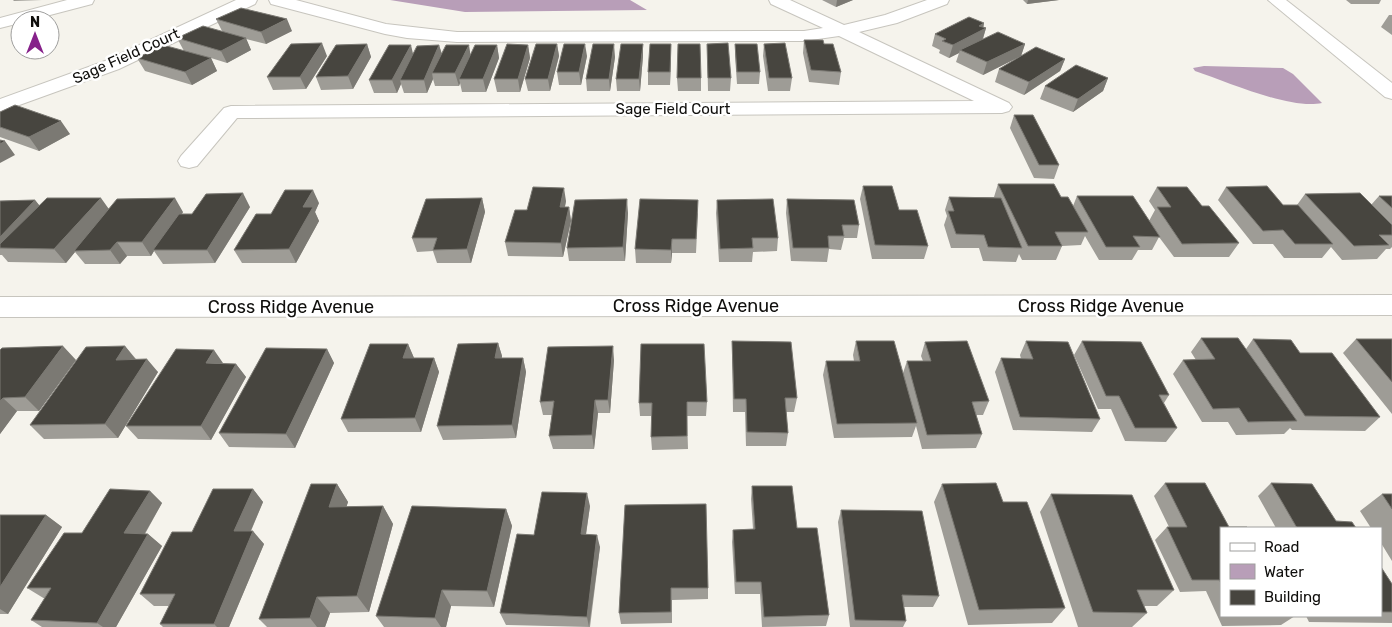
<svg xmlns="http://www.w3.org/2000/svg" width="1392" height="627" font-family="Rubik,sans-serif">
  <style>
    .water { fill: #b89eb8 }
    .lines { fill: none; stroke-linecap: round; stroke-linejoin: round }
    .minor-casing { stroke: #c7c5be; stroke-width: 2 }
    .major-casing { stroke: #c7c5be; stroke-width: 2 }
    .minor { fill: #fff; fill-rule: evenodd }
    .major { fill: #fff; fill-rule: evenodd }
    .wall { fill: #9e9c96 }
    .shaded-wall { fill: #7b7973 }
    .building { fill: #47453f; stroke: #7b7973 }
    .labels { text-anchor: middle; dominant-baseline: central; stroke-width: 5; stroke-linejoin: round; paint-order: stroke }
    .far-street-label { font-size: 15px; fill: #0f0e0c; stroke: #fff }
    .street-label { font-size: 18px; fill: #0f0e0c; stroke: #fff }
  </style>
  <rect width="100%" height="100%" fill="#f5f3ec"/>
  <!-- water -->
  <path class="water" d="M390,0H630L647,10L465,12Z
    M1204,66L1283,68L1293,74L1322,103C1290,110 1228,82 1195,71L1193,68Z"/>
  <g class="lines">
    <defs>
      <path id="minor" d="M67,0H94L92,4L31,20H20V23L0,28V18Z
        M236,0H257L255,4L119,69L0,112V99L105,61Z
        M269,0H296L386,24L457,32L804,31L823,28L771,4L769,0H790L844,25L885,15L927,0H949L947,4L897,23L859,32L1009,103L1012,107L1009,111L1002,113L237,118L197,166L189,168L181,166L178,161L181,156L224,108L231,106L974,101L839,36L804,41L457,42L407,38L385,34L271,4Z
        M1392,295V315L0,317V297Z"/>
      <path id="major" d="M1268,0H1286L1392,83V99L1385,97Z"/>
    </defs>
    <!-- minor casing -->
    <use href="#minor" class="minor-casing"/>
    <!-- major casing -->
    <use href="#major" class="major-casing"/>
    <!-- minor -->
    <use href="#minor" class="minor"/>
    <!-- major -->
    <use href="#major" class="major"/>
  </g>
  <!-- wall -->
  <path class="wall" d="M13,0H42L14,1Z
    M822,0H853L836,7Z
    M1023,0H1059L1027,4Z
    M1346,0H1381L1379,4H1351Z
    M1389,15H1392V35L1381,27Z
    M216,19L292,31L266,44L246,39L251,50L227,63L211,58L217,71L192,85L145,71L137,58L184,51L177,38L222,31Z
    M984,23L983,27L986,28L983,39L1025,44L1021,56L1065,59L1060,71L1024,95L995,82L999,69L1021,56L983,75L956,62L959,53L949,58L939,53L940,50L932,46L935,34Z
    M804,40L824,44L841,72L839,85L809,82L803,53Z
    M367,44L371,57L353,89L321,90L316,77Z
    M557,44L559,56L550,91H528L525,79Z
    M671,44L670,85H648V72Z
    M707,44L731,78L730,91H708Z
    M735,44L760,72L759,84H737L735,56Z
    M764,44L792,78L790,91H768L763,56Z
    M439,45L442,54H471L497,45L499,58L486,92H462L460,83L459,86H435L433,79L427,93H404L401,84L397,93H374L369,80L413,53Z
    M528,45L530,58L520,92H497L494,79Z
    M327,56L306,89L273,90L267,77Z
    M587,56L581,85H559L557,72Z
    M643,56L640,91H617L616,79Z
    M615,57L610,91H587L586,79Z
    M677,78H701V91H678Z
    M1108,78L1103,91L1073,112L1040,99L1045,86Z
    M0,112L70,134L39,151L0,137Z
    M1014,115L1059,165L1054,179L1034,178L1010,128Z
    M998,184L1061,197L1073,206L1077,196L1149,221L1155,210L1149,201L1157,187L1202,206L1239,243L1229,257H1174L1159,237L1152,250H1138L1132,260H1099L1085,236L1081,245L1062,246L1056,260H1022L1019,254L1016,262L983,261L979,248H951L944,225L947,216L945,210L949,197H994Z
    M863,186L899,210L928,246L924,259H872L860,199Z
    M1226,187L1283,205H1297L1305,194L1371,205L1379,196H1392V247L1390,249H1386L1377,259L1342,260L1331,247L1322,258H1284L1273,244H1253L1218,200Z
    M482,198L485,212L471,263H437L433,251L417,252L412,238Z
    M787,199L859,225L857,238H844L841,250L829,249L827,262L791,261L786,213Z
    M35,200L39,205L183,212L182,214H192L250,207L215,263L163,264L154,251L151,256H127L120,264H85L75,252L66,263L8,262L2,255H0V201Z
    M717,200L778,238L777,251L753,252L752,262H719L716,213Z
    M566,201L565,207H569L571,221L563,257L508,256L505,242L527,210Z
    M319,203L315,212L319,221L296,263H242L234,250L271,214Z
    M628,213L625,261H569L567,248Z
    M698,213L696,253H672L671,263H636L635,249Z
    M1201,338L1246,349L1253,339L1300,353L1380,417L1365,431L1292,430L1290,428L1284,434L1236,435L1228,422H1202L1173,374L1183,360H1196L1191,352Z
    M1356,339H1392V414L1343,353Z
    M732,341L797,398L794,412H786L788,433L786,446H746L745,412H733L732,355Z
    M856,341L903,373L907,361H923L921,356L925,342L989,401L983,415H976L982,434L976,448L922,449L916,426L912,437L834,438L823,375L826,361H854L853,355Z
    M1026,341L1100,419L1092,432L1013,430L995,372L1001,358L1021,359L1020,355Z
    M1082,341L1169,395L1164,403L1177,428L1166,442L1125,441L1111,409H1098L1074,355Z
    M498,343L502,356V358H523L526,372L516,438L443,440L437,426Z
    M408,344L414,358H434L439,372L421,432H348L341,419Z
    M125,346L136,359L158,372L118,438L44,439L30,425Z
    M327,349L334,363L295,448L229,447L219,433Z
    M0,350L76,360L39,411H17L0,434Z
    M614,360L610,413H598L594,449H553L549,436L552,415H543L540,402Z
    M223,364H236L246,377L211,440L138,439L126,426Z
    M707,402L706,416H687L688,449L652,450L651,437V416H640L639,403Z
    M1165,483L1221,528V616H1295L1281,625L1222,626L1206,591L1180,592L1155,540L1167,527H1169L1154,496Z
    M1271,483L1336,521L1356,528H1276L1258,496Z
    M337,484L348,502L346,507L383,506L393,524L369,612L330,613L325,627H267L259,619Z
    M942,484L1003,502L1065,608L1052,623L968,625L934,502Z
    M752,486L797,528L829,615L826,626L762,627L760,594H735L732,542L733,530L753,529L751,499Z
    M253,489L263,502L251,531L264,544L229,627H163L160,624L169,606H154L140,594L192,532Z
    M150,491L162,503L145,534H148L162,546L116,627H42L31,620L45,599L27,588L82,533Z
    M1051,494L1174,590L1157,606H1144L1147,613L1132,627H1078L1040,512Z
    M1382,494H1392V561L1381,543V528H1371L1360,511Z
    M625,505L708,588V599L672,600V623L621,624L619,613Z
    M590,506L586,535L600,547L590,627L506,625L500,613L534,535Z
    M506,509L512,526L494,607L451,606L446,627H384L376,616Z
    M841,510L939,596L933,607H904L906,621L903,627H850L838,522Z
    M0,515H46L62,527L8,614H0Z
    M1381,567L1392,584V623L1309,622L1306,616H1381Z"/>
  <!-- shaded-wall -->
  <path class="shaded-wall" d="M837,0H853L836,7Z
    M1028,0H1059L1027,4Z
    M287,19L292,31L266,44L261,32Z
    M984,23L983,30L986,28L982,41L960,50L959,53L949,58L953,45L979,26Z
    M246,38L251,50L227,63L221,51Z
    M322,43L327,56L306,89L300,77Z
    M367,44L371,57L353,89L348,76Z
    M557,44L559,56L550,91L548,79Z
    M585,44L587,56L581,85L579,72Z
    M614,44L615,57L610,91L609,79Z
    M643,44V56L640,91L639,79Z
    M671,44V56L670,85V72Z
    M1025,44L1021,56L983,75L987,62Z
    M411,45L414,58L400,80L401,84L397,93L392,80Z
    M439,45L443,58L432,73L433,79L427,93L424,80Z
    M469,45L471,58L459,79L460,83L459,86L455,73Z
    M497,45L499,58L486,92L483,79Z
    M528,45L530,58L520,92L518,79Z
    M211,58L217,71L192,85L185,72Z
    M1065,59L1060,71L1024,95L1029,82Z
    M1108,78L1103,91L1073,112L1078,99Z
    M61,121L70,134L39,151L29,137Z
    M5,141L15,155L0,163V144Z
    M564,188L566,201L562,220L560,207Z
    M313,190L319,203L315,212L319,221L296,263L289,249L303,207Z
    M243,193L250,207L215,263L207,250Z
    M101,198L111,212L74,251L75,252L66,263L54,249Z
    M175,198L183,212L155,250H153L154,251L151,256L142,242Z
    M482,198L485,212L471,263L467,249Z
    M627,199L628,213L625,261L623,247Z
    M35,200L46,214L0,246V237Z
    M569,207L571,221L563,257L561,243Z
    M672,239V253L671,263V250Z
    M117,242L127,256L120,264L110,250Z
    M498,343L502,356L499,372L495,358Z
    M408,344L414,358L409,372L403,358Z
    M63,346L76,360L39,411L25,397Z
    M125,346L136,360H116Z
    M613,346L614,360L610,413L608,400Z
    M327,349L334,363L295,448L286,434Z
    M214,350L223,363H206Z
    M434,358L439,372L421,432L415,418Z
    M523,358L526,372L516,438L512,425Z
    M147,359L158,372L118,438L105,424Z
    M236,364L246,377L211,440L201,426Z
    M3,398L17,411L0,434V401Z
    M595,400L598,413L594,449L592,435Z
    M337,484L348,502L341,524L329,507Z
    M253,489L263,502L245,544L234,531Z
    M150,491L162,503L138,545L124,533Z
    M587,493L590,506L584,547L581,534Z
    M383,506L393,524L369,612L357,596Z
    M506,509L512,526L494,607L487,591Z
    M46,515L62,527L8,614L0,609V587Z
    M253,531L264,544L229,627H217L214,624Z
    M148,534L162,546L116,627H103L97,623Z
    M597,535L600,547L589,627L587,617Z
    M442,590L451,606L446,627H441L435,618Z
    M317,597L330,613L325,627H317L310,618Z"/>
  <!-- building -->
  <path class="building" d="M241,8L287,19L261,32L216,19Z
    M969,17L984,23L979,26L986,28L953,45L942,41L946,39L935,34Z
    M203,26L246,38L221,51L177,38Z
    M998,32L1025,44L987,62L960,50Z
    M804,40H823L824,44H833L841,72L811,70Z
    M322,43L300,77H267L291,44Z
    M728,43L731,78H708L707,44Z
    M785,43L792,78H769L764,44Z
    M367,44L348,76L316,77L336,45Z
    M507,44L528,45L518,79H494Z
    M536,44H557L548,79H525Z
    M564,44H585L579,72H557Z
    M593,44H614L609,79H586Z
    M621,44H643L639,79H616Z
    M650,44H671L670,72H648Z
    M678,44H700L701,78H677Z
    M735,44H757L760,72H737Z
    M163,45L211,58L185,72L137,58Z
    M389,45H411L392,80H369Z
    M439,45L424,80H400L417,46Z
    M446,45H469L455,73H432Z
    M475,45H497L483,79H459Z
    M1036,47L1065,59L1029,82L999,69Z
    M1076,65L1108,78L1078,99L1045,86Z
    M15,105L61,121L29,137L0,127V112Z
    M1014,115H1033L1059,165H1039Z
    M0,140L5,141L0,144Z
    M998,184H1054L1061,197H1068L1088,232H1055L1062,246H1028Z
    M863,186H892L899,210H917L928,246L875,245Z
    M1267,186L1283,205H1298L1333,244H1295L1283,230L1263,231L1226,187Z
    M533,187L564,188L560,207H569L561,243L505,242L515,210H527Z
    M1157,187H1187L1202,206H1209L1239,243L1182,244L1157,207H1171Z
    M285,190H313L303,207H313L289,249L234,250L256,214H271Z
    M243,193L207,250H153L179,214H192L206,194Z
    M1360,193L1392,225V235H1379L1389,245L1354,246L1305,194Z
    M1077,196H1133L1160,237L1133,236L1140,247H1106Z
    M1379,196H1392V208Z
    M949,197L1001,198L1022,248L988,247L984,235L956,234L948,211H954Z
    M47,198H101L54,249L0,248V244Z
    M175,198L142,242H117L110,250L74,251L117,199Z
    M482,198L467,249L433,250L437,238H412L426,199Z
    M627,199L623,247L567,248L575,200Z
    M640,199L698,200L696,239H672L671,250L635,249Z
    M773,199L778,238H752L753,248L720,249L717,200Z
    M787,199L854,200L859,225H842L844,236H828L829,248H793Z
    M35,200L0,237V201Z
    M1201,338H1238L1297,421L1248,422L1239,408L1213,409L1183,360L1215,359Z
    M1253,339L1291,340L1300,353H1332L1380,417L1305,416Z
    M1356,339H1392V382Z
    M732,341L791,342L797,398H785L788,433L747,432L746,399H734Z
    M856,341H894L917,423L837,424L826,361H860Z
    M967,341L989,401L972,402L982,434L927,435L907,361H931L925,342Z
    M1026,341L1068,342L1100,419L1020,417L1001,358L1033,359Z
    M1082,341L1141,342L1169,395H1159L1177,428H1135L1119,396H1106Z
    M498,343L495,358H523L512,425L437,426L458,344Z
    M370,344H408L403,358H434L415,418L341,419Z
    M641,344H704L707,402H687V436L651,437L652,403H639Z
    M63,346L25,397L3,398L0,401V350L2,348Z
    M125,346L116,360L147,359L105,424L30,425L86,347Z
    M613,346L608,400H595L592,435L549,436L554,401L540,402L548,347Z
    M266,348L327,349L286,434L219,433Z
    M176,349L214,350L206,363L236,364L201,426H126Z
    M996,483L1003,502H1027L1065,608L979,610L942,484Z
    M1165,483H1205L1229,527H1247L1248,528H1221V583L1219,580H1192L1167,527H1187Z
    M1271,483L1312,484L1336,521L1352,522L1356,528H1297Z
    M311,484H337L329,507L383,506L357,596L317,597L310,618L259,619Z
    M752,486H792L797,528H817L829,615L764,617L761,582H736L733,530L755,529Z
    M110,489L150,491L124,533L148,534L97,623L31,620L51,588H27L64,533H82Z
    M213,489H253L234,531H253L214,624H160L175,594H140L172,532H192Z
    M542,492L587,493L581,534L597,535L587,617L500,613L517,534L534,535Z
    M1051,494L1132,495L1174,590H1137L1147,613L1093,612Z
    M1382,494H1392V509Z
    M706,504L708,588H671V612L619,613L625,505Z
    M412,506L506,509L487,591L442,590L435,618L376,616Z
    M841,510L922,511L939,596L902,595L906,621L855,620Z
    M0,515H46L0,587Z
    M1381,567L1392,584V612H1381Z"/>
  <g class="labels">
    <!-- far-street labels -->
    <g class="far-street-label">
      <text transform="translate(126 56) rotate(-24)">Sage Field Court</text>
      <text x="673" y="109">Sage Field Court</text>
    </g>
    <!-- street labels -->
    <g class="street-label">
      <text x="696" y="306">Cross Ridge Avenue</text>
      <text x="1101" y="306">Cross Ridge Avenue</text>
      <text x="291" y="307">Cross Ridge Avenue</text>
    </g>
  </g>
  <!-- legend -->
  <rect x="1220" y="527" width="162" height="90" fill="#ffffff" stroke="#9f9f9e"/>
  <rect x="1230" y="543" width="25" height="8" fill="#ffffff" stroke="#9f9f9e"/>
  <text x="1264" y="552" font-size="15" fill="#0f0e0c">Road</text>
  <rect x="1230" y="564" width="25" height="15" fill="#b89eb8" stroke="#9f9f9e"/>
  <text x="1264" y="577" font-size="15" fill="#0f0e0c">Water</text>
  <rect x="1230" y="590" width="25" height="15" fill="#47453f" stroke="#9f9f9e"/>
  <text x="1264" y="602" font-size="15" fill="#0f0e0c">Building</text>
  <!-- north arrow -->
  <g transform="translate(35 35)"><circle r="24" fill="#ffffff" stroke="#9f9f9e"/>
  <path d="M0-4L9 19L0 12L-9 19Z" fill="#86218a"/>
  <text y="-8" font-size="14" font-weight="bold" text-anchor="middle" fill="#0f0e0c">N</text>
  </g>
</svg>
